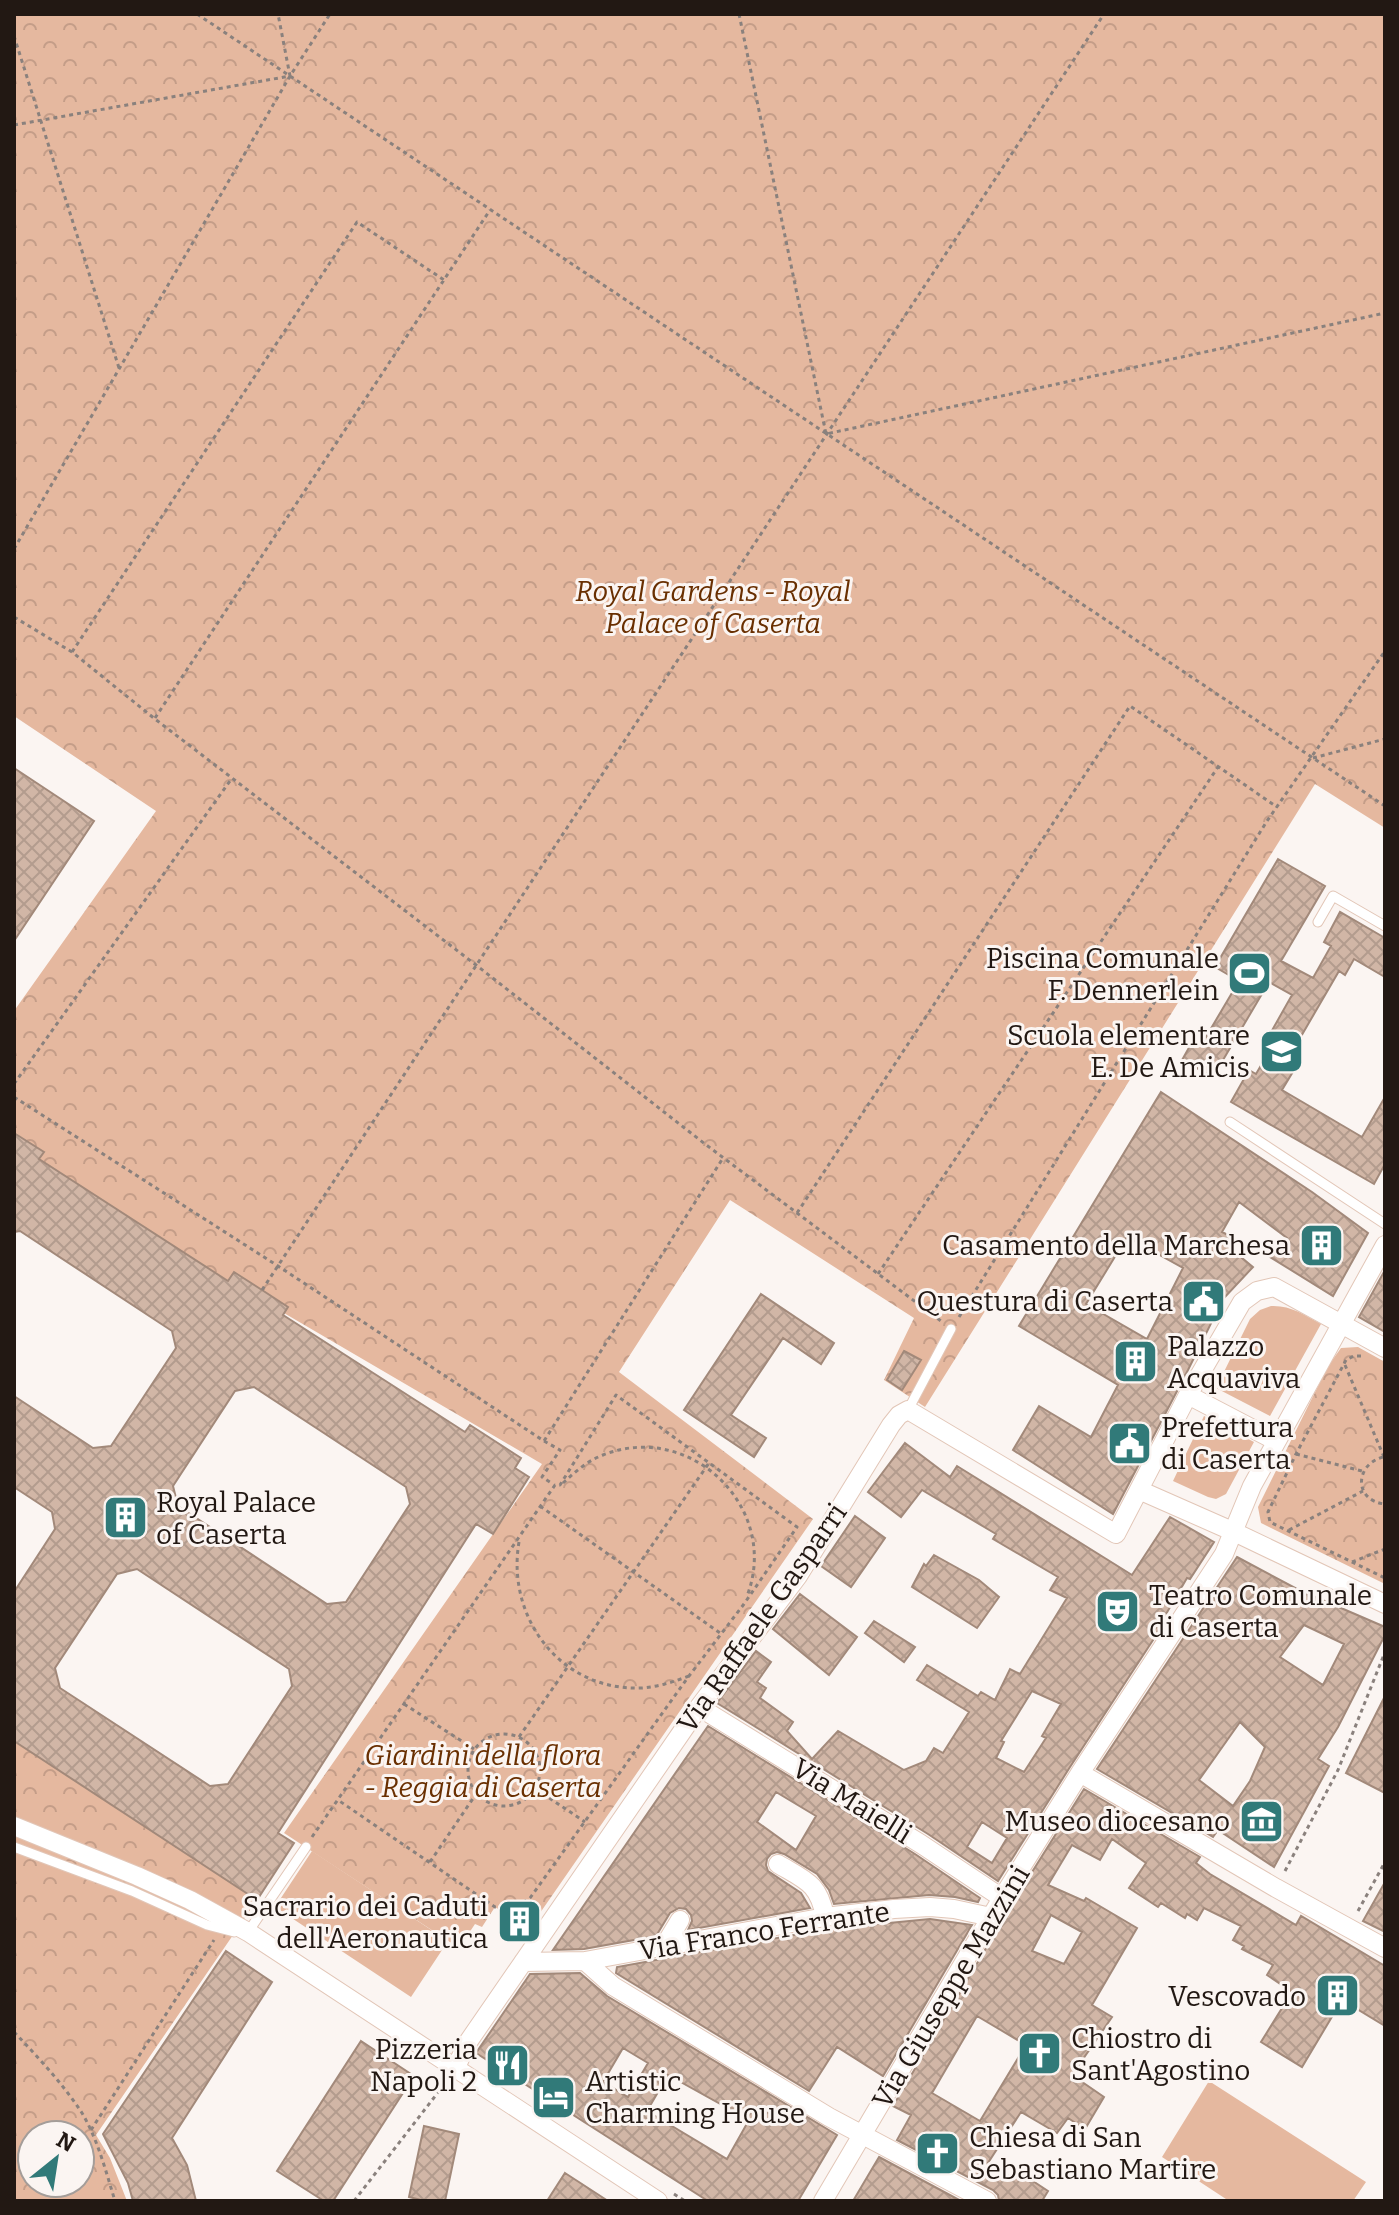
<svg xmlns="http://www.w3.org/2000/svg" width="1399" height="2215" font-family="Bitter,serif">
  <style>
    .park { fill: url(#park-crowns); fill-rule: evenodd }
    .garden { fill: #e5b89f }
    .building { fill: url(#building-cross-hatch); stroke: #a2897a; stroke-width: 2; fill-rule: evenodd }
    .lines { fill: none; stroke-linecap: round; stroke-linejoin: round }
    .lane-casing { stroke: #e2c6b7; stroke-width: 11 }
    .street-casing { stroke: #e2c6b7; stroke-width: 20 }
    .path { stroke: #8a817d; stroke-width: 3; stroke-dasharray: 4 4; stroke-linecap: butt }
    .lane { stroke: #fff; stroke-width: 9 }
    .street { stroke: #fff; stroke-width: 18 }
    .labels { text-anchor: middle; dominant-baseline: central; stroke-width: 6; stroke-linejoin: round; paint-order: stroke }
    .park-label { font-size: 28px; font-style: italic; fill: #692f01; stroke: #fbf5f2 }
    .poi-label { font-size: 28px; fill: #221813; stroke: #fbf5f2; text-anchor: end }
    .street-label { font-size: 28px; fill: #221813; stroke: #fbf5f2 }
  </style>
  <defs>
    <pattern id="park-crowns" width="20" height="18" patternUnits="userSpaceOnUse" patternTransform="scale(2)"><rect width="20" height="18" fill="#e5b89f"/><path d="M2 6a3 3 0 1 1 6 0M12 15a3 3 0 1 1 6 0" fill="none" stroke="#c49d88"/></pattern>
    <pattern id="building-cross-hatch" width="8" height="8" patternUnits="userSpaceOnUse" patternTransform="scale(2)"><rect width="8" height="8" fill="#d1b6a6"/><path d="M0 0l8 8M0 8l8-8" fill="none" stroke="#b39c8e"/></pattern>
  </defs>
  <rect width="100%" height="100%" fill="#fbf5f2"/>
  <!-- park -->
  <path class="park" d="M14,14H1385V828L1315,784L925,1407L884,1380L914,1318L730,1200L619,1372L813,1519L540,1913C535,1920 533,1931 525,1936C508,1948 503,1928 507,1915L495,1907L482,1927L475,1924L459,1948L284,1833L542,1464L14,1155V1011L156,811L14,716Z
    M1358,1347L1385,1362V1584L1261,1523L1258,1507L1328,1366L1341,1348Z
    M14,1741L257,1900L96,2135L110,2158L127,2201H14ZM32,2135H80V2183H32Z"/>
  <!-- garden -->
  <path class="garden" d="M1271,1306C1290,1305 1305,1315 1321,1324L1270,1416L1216,1388L1250,1319L1260,1310Z
    M1204,1416L1254,1442L1226,1494L1216,1499L1208,1497L1173,1481Z
    M312,1851L448,1941L411,1997L275,1907Z
    M1209,2081L1366,2182L1353,2201H1229L1162,2157Z"/>
  <!-- building -->
  <path class="building" d="M14,768L94,821L14,941Z
    M1278,859L1325,886L1281,961L1313,978L1331,946L1324,942L1340,912L1385,938V977L1354,959L1345,975L1339,971L1285,1064L1294,1070L1282,1090L1362,1137L1385,1097V1164L1374,1184L1231,1102L1249,1070L1256,1074L1273,1045L1266,1041L1292,995L1269,982L1213,1077L1182,1060L1195,1037L1203,1042L1239,981L1215,967Z
    M1161,1092L1312,1192L1368,1233L1333,1296L1270,1257L1287,1238L1239,1202L1222,1232L1230,1236L1224,1243L1253,1267L1223,1299L1188,1370L1113,1514L1013,1450L1039,1406L1091,1437L1118,1385L1019,1326ZM1127,1237L1183,1268L1147,1339L1086,1304Z
    M14,1133L44,1152L39,1159L228,1281L234,1272L262,1290L288,1307L283,1315L465,1432L470,1425L521,1458L515,1468L529,1477L493,1534L476,1524L278,1833L294,1843L257,1900L14,1741V1592L55,1529L52,1512L14,1487V1396L93,1448L111,1446L176,1348L172,1331L20,1231L14,1232ZM254,1387L406,1487L410,1504L346,1602L327,1604L178,1506L173,1486L235,1391ZM137,1569L289,1669L292,1686L228,1784L210,1786L60,1688L55,1668L117,1574Z
    M1385,1270V1332L1359,1317Z
    M761,1294L834,1343L821,1364L783,1338L731,1415L766,1438L754,1457L684,1410Z
    M904,1351L921,1360L902,1390L887,1380Z
    M905,1443L950,1477L957,1466L1132,1575L1170,1517L1214,1542L1190,1579L1187,1578L1159,1626L1160,1627L1155,1637L1070,1767L998,1881L928,1834L717,1703L756,1651L771,1662L757,1682L766,1688L760,1698L793,1722L787,1731L812,1759L838,1731L904,1770L926,1761L934,1748L943,1753L969,1712L917,1680L927,1665L978,1696L981,1692L995,1700L1010,1669L1020,1674L1067,1598L1050,1590L1058,1577L993,1539L996,1534L922,1490L901,1517L868,1492ZM1032,1691L1061,1704L1042,1736L1046,1738L1024,1772L996,1758L1004,1742L1001,1741ZM982,1822L1007,1838L992,1863L967,1847Z
    M855,1516L885,1538L851,1587L821,1566Z
    M934,1555L979,1580L999,1597L977,1628L912,1587L924,1564L926,1566Z
    M1237,1557L1297,1589L1385,1627V1635L1338,1727L1318,1759L1329,1766L1274,1867L1218,1830L1213,1837L1097,1769ZM1304,1625L1344,1644L1323,1685L1280,1657ZM1240,1722L1265,1747L1250,1781L1233,1806L1199,1780Z
    M800,1594L857,1637L829,1675L773,1629Z
    M874,1621L915,1647L904,1662L865,1633Z
    M1385,1696V1793L1346,1773Z
    M708,1726L915,1854L980,1898L978,1902L955,1897L929,1895L834,1904L829,1890L817,1874L784,1854L777,1852L771,1854L767,1859L766,1865L768,1871L801,1893L810,1908L688,1930L692,1921L691,1915L686,1909L679,1908L670,1913L656,1936L584,1949L553,1950ZM776,1792L816,1816L796,1850L757,1822Z
    M1084,1789L1200,1857L1196,1863L1210,1874L1296,1925L1301,1916L1385,1966V2026L1342,2000L1302,2067L1261,2042L1292,1992L1267,1975L1273,1965L1242,1949L1244,1946L1233,1940L1241,1926L1204,1908L1197,1920L1187,1914L1185,1918L1161,1903L1158,1907L1129,1888L1146,1863L1112,1839L1100,1860L1072,1845L1048,1885L1084,1901L1086,1898L1137,1928L1092,2005L1112,2017L1072,2075L1104,2097L1085,2129L1068,2118L1057,2133L1021,2112L988,2163L1011,2177L1019,2172L1048,2191L1042,2201H999L998,2195L993,2190L897,2140L911,2115L893,2106L1012,1904ZM1051,1915L1082,1932L1064,1964L1032,1951ZM977,2016L1026,2045L980,2121L932,2093Z
    M1385,1882V1932L1363,1921Z
    M520,1905L529,1906L533,1911L534,1921L528,1934L521,1938L514,1939L506,1933L505,1923L509,1912Z
    M930,1919L972,1925L883,2076L837,2047L809,2091L616,1973L617,1967L827,1929Z
    M226,1951L272,1982L172,2138L187,2165L196,2201H133L128,2183L103,2134Z
    M580,1973L607,1996L837,2135L798,2201H708L476,2053L530,1974ZM623,2048L648,2063L628,2097L603,2082ZM668,2075L749,2120L727,2159L647,2111Z
    M361,2041L414,2076L333,2201H324L277,2171Z
    M424,2126L459,2134L445,2201H425L409,2197Z
    M879,2157L961,2201H853Z
    M565,2173L608,2201H547Z"/>
  <g class="lines">
    <defs>
      <path id="lane" d="M1318,922L1333,896L1385,926
        M1230,1122L1385,1224
        M908,1410L951,1329
        M14,1847L132,1891L207,1925L234,1932
        M248,1932L306,1847"/>
      <path id="street" d="M1188,1395L1276,1441
        M1139,1490L1232,1531L1385,1604
        M699,1707L921,1844L1002,1898
        M1080,1773L1276,1888L1385,1948
        M14,1826L137,1876L190,1900L248,1932L658,2201
        M778,1864C805,1880 819,1883 825,1917
        M663,1948L680,1920
        M585,1961L613,1986L829,2117L987,2201
        M523,1962L585,1961L825,1917L894,1909L930,1907L954,1909L991,1917
        M455,2070L466,2045L699,1707L798,1576L891,1425L899,1415L908,1410L1116,1534L1188,1395L1242,1302L1257,1291L1274,1287L1385,1348
        M823,2201L1002,1898L1080,1773L1224,1554L1252,1486L1385,1245"/>
    </defs>
    <!-- lane casing -->
    <use href="#lane" class="lane-casing"/>
    <!-- street casing -->
    <use href="#street" class="street-casing"/>
    <!-- path -->
    <path class="path" d="M197,14L1385,806
      M739,14L826,434L1385,313
      M14,36L119,368
      M14,125L290,76L278,14
      M14,549L290,76L330,14
      M14,617L72,652L155,719L476,965L705,1144L941,1321
      M72,652L357,222L444,280
      M155,718L490,210
      M1313,758L1385,739
      M14,1084L232,778
      M14,1097L278,1266L544,1441L723,1158
      M797,1213L1130,706L1277,807
      M878,1274L1218,767
      M262,1290L1104,14
      M959,1317L1267,821L1385,651
      M1361,1356H1354L1346,1360L1296,1454L1268,1512L1270,1522L1280,1527L1385,1578
      M1345,1365L1384,1457
      M544,1441L560,1450L542,1477L553,1484
      M1296,1454L1362,1471
      M1383,1457C1354,1465 1354,1501 1385,1504
      M563,1483C575,1472 587,1461 603,1455C691,1420 781,1509 747,1596
      M540,1506L720,1633
      M1289,1530L1363,1491
      M519,1542C506,1618 561,1691 641,1688C658,1687 673,1682 689,1676
      M1352,1562L1385,1549
      M404,1704L474,1749
      M468 1770a36 36 0 1 1 72 0a36 36 0 1 1-72 0Z
      M519,1737L709,1463
      M536,1789L585,1822
      M312,1837L555,1485H560L616,1395L797,1527L744,1604L689,1676L530,1898C519,1906 509,1908 495,1907L338,1800
      M430,1862L476,1794
      M1285,1871L1338,1770L1385,1652
      M1358,1911L1385,1862
      M14,2032C38,2057 63,2084 82,2113C98,2140 106,2172 115,2201
      M91,2130L214,1940
      M674,2194L685,2201
      M354,2201L443,2086"/>
    <!-- lane -->
    <use href="#lane" class="lane"/>
    <!-- street -->
    <use href="#street" class="street"/>
  </g>
  <!-- icons -->
  <defs>
    <symbol id="stadium-square" viewBox="-11 -11 22 22"><rect x="-9" y="-9" width="18" height="18" rx="4" fill="#317a79" stroke="#fbf5f2"/><path d="M0-5a6.5 5 0 1 0 0 10a6.5 5 0 1 0 0-10ZM-3.5-1.8h7v3.6h-7Z" fill="#fff"/></symbol>
    <symbol id="school-square" viewBox="-11 -11 22 22"><rect x="-9" y="-9" width="18" height="18" rx="4" fill="#317a79" stroke="#fbf5f2"/><path d="M0-5L7-2L0 1L-7-2ZM-4 1L0 2.5L4 1V4Q0 6-4 4Z" fill="#fff"/></symbol>
    <symbol id="building-square" viewBox="-11 -11 22 22"><rect x="-9" y="-9" width="18" height="18" rx="4" fill="#317a79" stroke="#fbf5f2"/><path d="M-4-6H4V6H1V3H-1V6H-4ZM-2.5-4.3h1.7v1.8h-1.7ZM.8-4.3h1.7v1.8H.8ZM-2.5-1h1.7V.8h-1.7ZM.8-1h1.7V.8H.8Z" fill="#fff"/></symbol>
    <symbol id="civic-square" viewBox="-11 -11 22 22"><rect x="-9" y="-9" width="18" height="18" rx="4" fill="#317a79" stroke="#fbf5f2"/><path d="M-.6-6.5H3V-4.5H.6V-3L4-1V1h2V6H-6V1h2V-1L-.6-3ZM-1.2 2.5V6h2.4V2.5Z" fill="#fff"/></symbol>
    <symbol id="theatre-square" viewBox="-11 -11 22 22"><rect x="-9" y="-9" width="18" height="18" rx="4" fill="#317a79" stroke="#fbf5f2"/><path d="M-5-5.5Q0-4 5-5.5V0Q5 5 0 6Q-5 5-5 0ZM-3.3-2.5H-1v1.5H-3.3ZM1-2.5H3.3v1.5H1ZM-2.8 1Q0 5.5 2.8 1Z" fill="#fff"/></symbol>
    <symbol id="museum-square" viewBox="-11 -11 22 22"><rect x="-9" y="-9" width="18" height="18" rx="4" fill="#317a79" stroke="#fbf5f2"/><path d="M0-6L6-3V-2H-6V-3ZM-5-1h2V3h-2ZM-1-1h2V3h-2ZM3-1h2V3H3ZM-6 4H6V6H-6Z" fill="#fff"/></symbol>
    <symbol id="church-square" viewBox="-11 -11 22 22"><rect x="-9" y="-9" width="18" height="18" rx="4" fill="#317a79" stroke="#fbf5f2"/><path d="M-1.2-6h2.4v3.5h3.3v2.4h-3.3V6h-2.4V-.1h-3.3v-2.4h3.3Z" fill="#fff"/></symbol>
    <symbol id="restaurant-square" viewBox="-11 -11 22 22"><rect x="-9" y="-9" width="18" height="18" rx="4" fill="#317a79" stroke="#fbf5f2"/><path d="M-5-6h1v4h1v-4h1v4h1v-4h1v5L-1.5 .5V6h-2V.5L-5-1ZM5-6V6H3V1.5H1.5Q1.5-4 5-6Z" fill="#fff"/></symbol>
    <symbol id="hotel-square" viewBox="-11 -11 22 22"><rect x="-9" y="-9" width="18" height="18" rx="4" fill="#317a79" stroke="#fbf5f2"/><path d="M-6-4.5h1.5V1H6V5H4.5V3h-9V5H-6ZM-4 0a1.8 1.8 0 1 1 3.6 0ZM.5 0V-2.5h3Q6-2.5 6 0Z" fill="#fff"/></symbol>
  </defs>
  <g fill-rule="evenodd">
    <use href="#stadium-square" x="1224" y="948" width="51" height="51"/>
    <use href="#school-square" x="1256" y="1026" width="51" height="51"/>
    <use href="#building-square" x="1296" y="1220" width="51" height="51"/>
    <use href="#civic-square" x="1178" y="1276" width="51" height="51"/>
    <use href="#building-square" x="1110" y="1336" width="51" height="51"/>
    <use href="#civic-square" x="1104" y="1418" width="51" height="51"/>
    <use href="#building-square" x="100" y="1492" width="51" height="51"/>
    <use href="#theatre-square" x="1092" y="1586" width="51" height="51"/>
    <use href="#museum-square" x="1236" y="1796" width="51" height="51"/>
    <use href="#building-square" x="494" y="1896" width="51" height="51"/>
    <use href="#building-square" x="1312" y="1970" width="51" height="51"/>
    <use href="#church-square" x="1014" y="2028" width="51" height="51"/>
    <use href="#restaurant-square" x="482" y="2040" width="51" height="51"/>
    <use href="#hotel-square" x="528" y="2072" width="51" height="51"/>
    <use href="#church-square" x="912" y="2128" width="51" height="51"/>
  </g>
  <g class="labels">
    <!-- park labels -->
    <g class="park-label">
      <text x="713" y="591">Royal Gardens - Royal<tspan x="713" dy="32">Palace of Caserta</tspan></text>
      <text x="483" y="1755">Giardini della flora<tspan x="483" dy="32">- Reggia di Caserta</tspan></text>
    </g>
    <!-- poi labels -->
    <g class="poi-label">
      <text x="1219" y="958">Piscina Comunale<tspan x="1219" dy="32">F. Dennerlein</tspan></text>
      <text x="1250" y="1035">Scuola elementare<tspan x="1250" dy="32">E. De Amicis</tspan></text>
      <text x="1290" y="1245">Casamento della Marchesa</text>
      <text x="1173" y="1301">Questura di Caserta</text>
      <text x="1167" y="1346" text-anchor="start">Palazzo<tspan x="1167" dy="32">Acquaviva</tspan></text>
      <text x="1161" y="1427" text-anchor="start">Prefettura<tspan x="1161" dy="32">di Caserta</tspan></text>
      <text x="156" y="1502" text-anchor="start">Royal Palace<tspan x="156" dy="32">of Caserta</tspan></text>
      <text x="1149" y="1595" text-anchor="start">Teatro Comunale<tspan x="1149" dy="32">di Caserta</tspan></text>
      <text x="1230" y="1821">Museo diocesano</text>
      <text x="488" y="1906">Sacrario dei Caduti<tspan x="488" dy="32">dell'Aeronautica</tspan></text>
      <text x="1306" y="1996">Vescovado</text>
      <text x="1071" y="2038" text-anchor="start">Chiostro di<tspan x="1071" dy="32">Sant'Agostino</tspan></text>
      <text x="477" y="2049">Pizzeria<tspan x="477" dy="32">Napoli 2</tspan></text>
      <text x="585" y="2081" text-anchor="start">Artistic<tspan x="585" dy="32">Charming House</tspan></text>
      <text x="969" y="2137" text-anchor="start">Chiesa di San<tspan x="969" dy="32">Sebastiano Martire</tspan></text>
    </g>
    <!-- street labels -->
    <g class="street-label">
      <text transform="translate(762 1618) rotate(-55)">Via Raffaele Gasparri</text>
      <text transform="translate(852 1801) rotate(32)">Via Maielli</text>
      <text transform="translate(764 1931) rotate(-9)">Via Franco Ferrante</text>
      <text transform="translate(951 1987) rotate(-59)">Via Giuseppe Mazzini</text>
    </g>
  </g>
  <!-- border -->
  <rect width="1399" height="2215" fill="none" stroke="#221813" stroke-width="32"/>
  <!-- north arrow -->
  <g transform="translate(56 2159) rotate(30)"><circle r="38" fill="#fbf5f2" stroke="#a49d99" stroke-width="2"/>
  <path d="M0-6L14 30L0 20L-14 30Z" fill="#317a79"/>
  <text y="-12" font-size="22" font-weight="bold" text-anchor="middle" fill="#221813">N</text>
  </g>
</svg>
